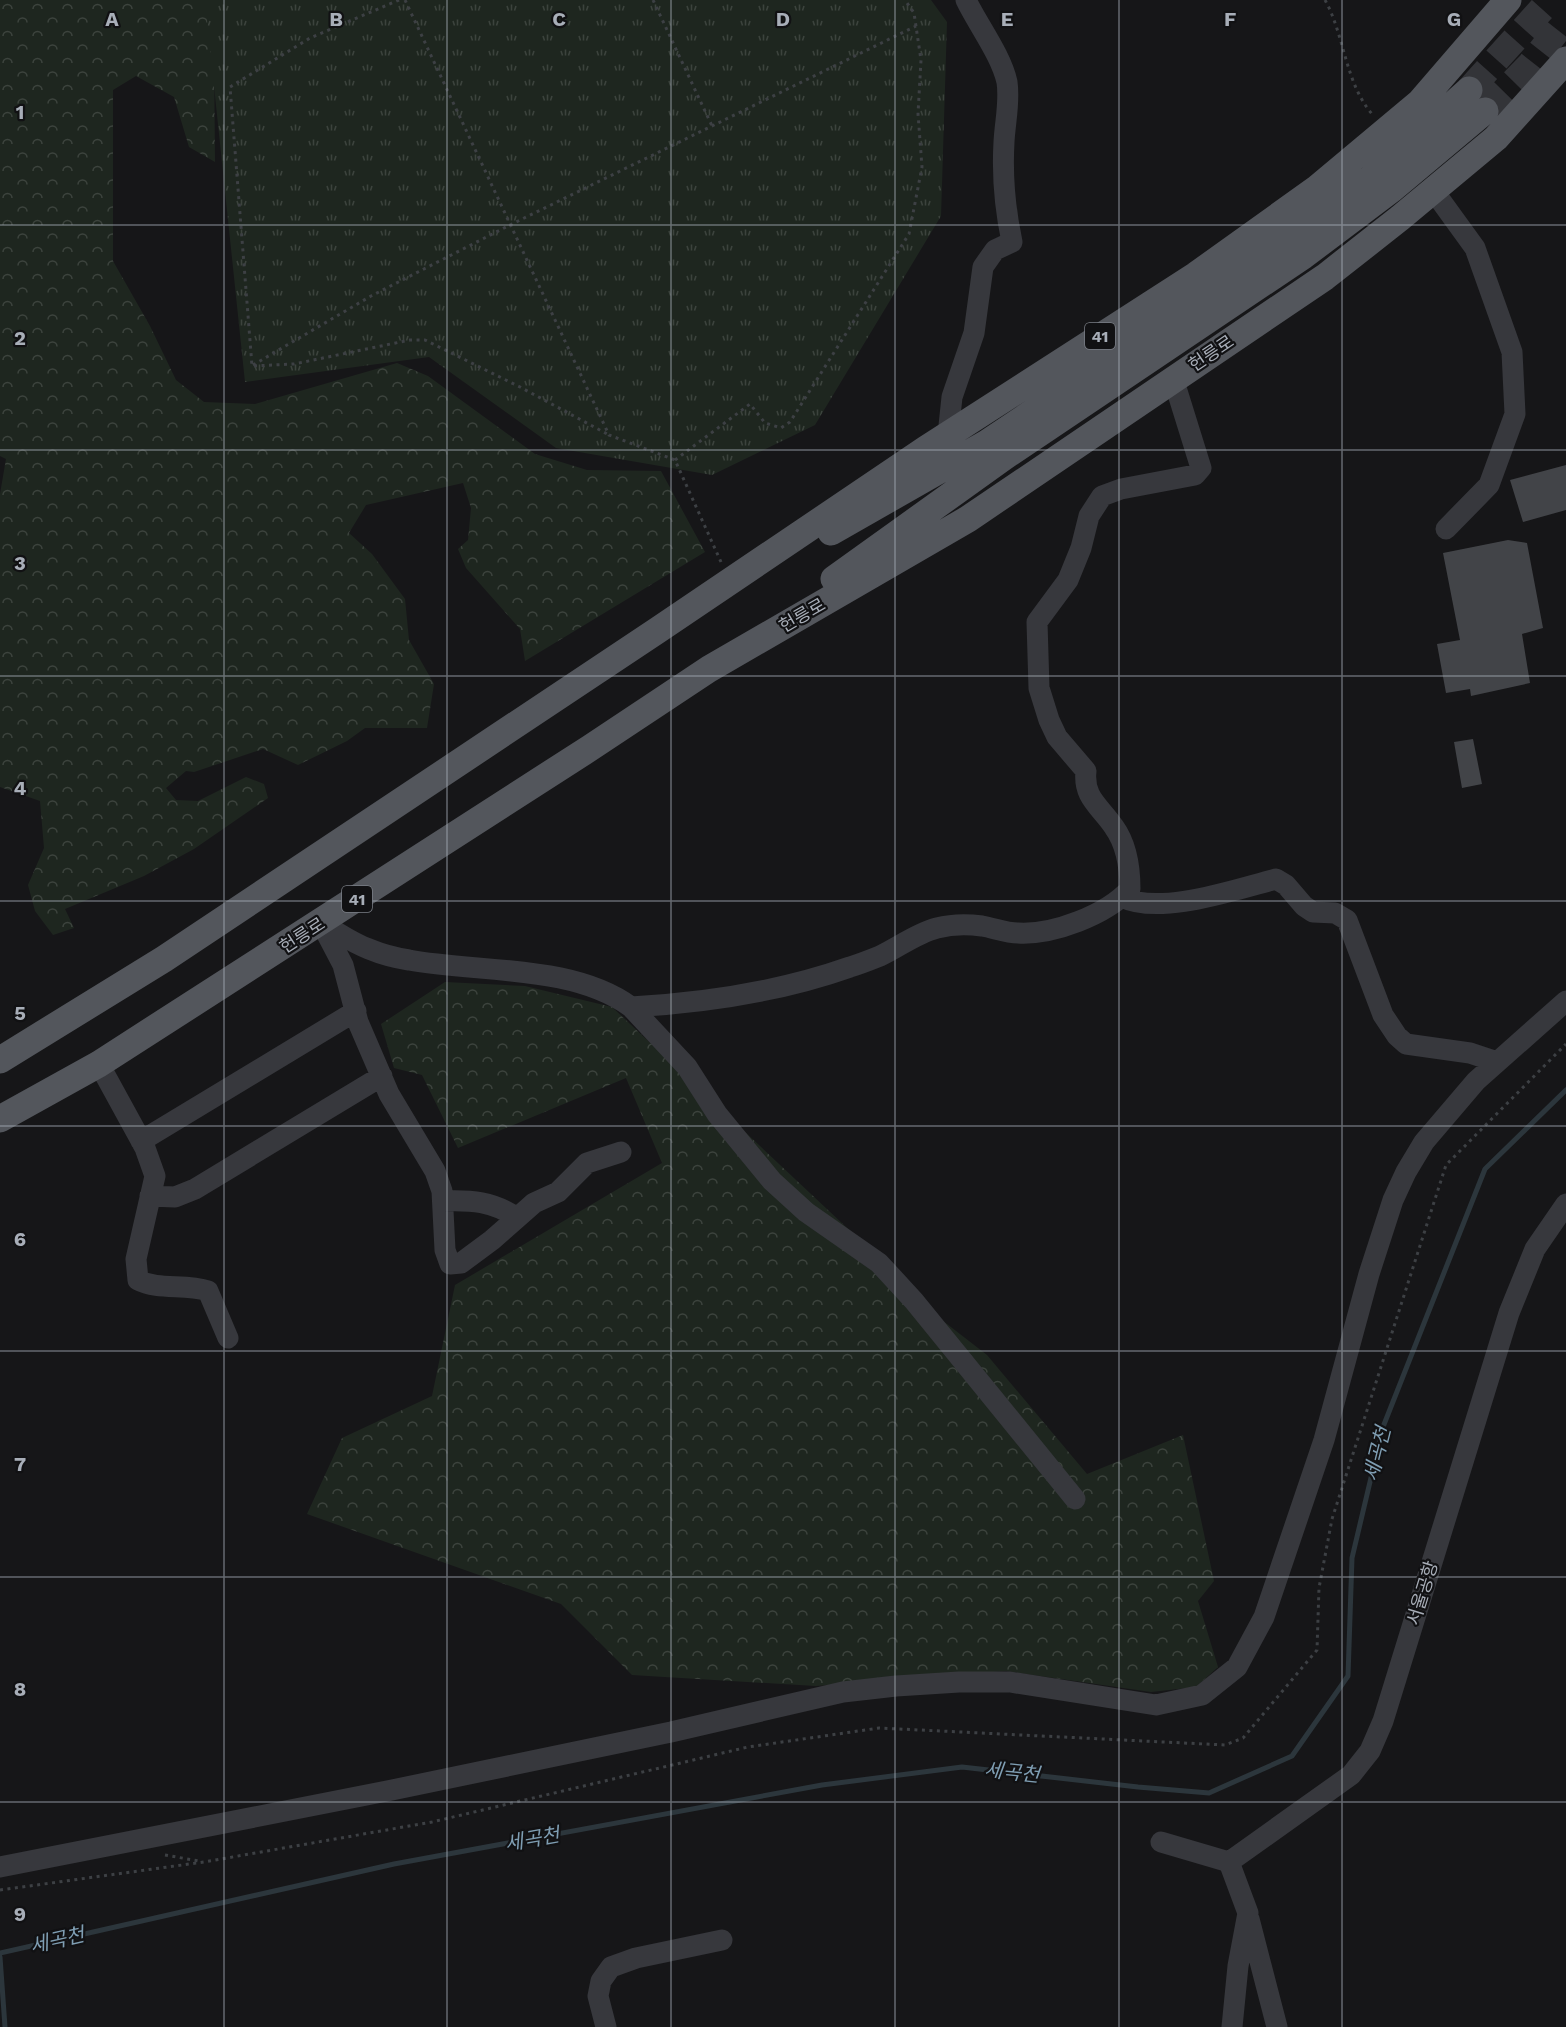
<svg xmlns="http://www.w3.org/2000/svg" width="1566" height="2027" font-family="'Work Sans','Noto Sans KR',sans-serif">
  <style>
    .forest { fill: url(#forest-crowns) }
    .park { fill: url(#park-tufts) }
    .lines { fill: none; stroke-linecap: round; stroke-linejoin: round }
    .stream { stroke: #2c363c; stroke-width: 5 }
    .building { fill: #424448 }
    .major-tunnel { stroke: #333438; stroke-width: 27; stroke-dasharray: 27 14; stroke-linecap: butt }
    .path { stroke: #3d4044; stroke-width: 3; stroke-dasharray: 3 4.5; stroke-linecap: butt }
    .minor { stroke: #37383d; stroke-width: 21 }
    .major { stroke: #53565c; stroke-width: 27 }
    .grid { fill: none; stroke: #a8aeb8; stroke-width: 1.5; stroke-opacity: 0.55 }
    .labels { text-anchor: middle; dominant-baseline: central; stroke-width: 4.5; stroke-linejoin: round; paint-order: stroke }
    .shield { fill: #111113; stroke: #7b7f86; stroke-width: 1.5 }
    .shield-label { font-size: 16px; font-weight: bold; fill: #a8aeb8 }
    .street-label { font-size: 18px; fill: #a8aeb8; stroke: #111113 }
    .water-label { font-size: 20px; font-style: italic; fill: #7f9eb3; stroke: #111113 }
    .grid-label { font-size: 20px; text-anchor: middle; font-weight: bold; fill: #a8aeb8; stroke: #111113; stroke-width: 4.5; stroke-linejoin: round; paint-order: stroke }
  </style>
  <defs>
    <pattern id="forest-crowns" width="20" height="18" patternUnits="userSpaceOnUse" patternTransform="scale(1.5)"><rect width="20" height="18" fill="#1e261f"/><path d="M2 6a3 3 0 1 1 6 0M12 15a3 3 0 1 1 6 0" fill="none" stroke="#3c433d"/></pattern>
    <pattern id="park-tufts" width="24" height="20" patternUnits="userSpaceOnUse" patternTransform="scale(1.5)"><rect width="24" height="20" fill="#1e261f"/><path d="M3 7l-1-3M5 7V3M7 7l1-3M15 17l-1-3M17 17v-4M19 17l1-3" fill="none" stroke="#3c433d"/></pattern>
  </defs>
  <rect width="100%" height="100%" fill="#161618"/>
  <!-- forest -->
  <path class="forest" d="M0,0H206L214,52L215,162L189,147L174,97L136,76L113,90V261L150,326L176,380L204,402L255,404L397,363L428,376L535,454L587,470L661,471L705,552L525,661L520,629L466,568L458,549L468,540L471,508L463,483L366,505L349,533L372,554L405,599L409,640L434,684L427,728H365L347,741L298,765L263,749L194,772L186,771L166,788L176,800L198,801L246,777L264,784L268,798L194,849L144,876L65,909L74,928L53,935L35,911L28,885L44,848L40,801L0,787V494L6,459L0,456Z
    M445,982L525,986L612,1007L845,1226L938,1317L987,1355L1087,1474L1183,1435L1214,1581L1198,1601L1218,1667L1196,1687L1151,1692L1006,1671L816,1686L632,1675L561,1604L307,1514L342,1438L432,1396L455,1285L662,1163L626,1078L458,1148L422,1075L394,1068L381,1024Z"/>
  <!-- park -->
  <path class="park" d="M205,0H931L947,22L941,216L815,425L712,475L556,448L429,357L245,382Z"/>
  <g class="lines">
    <!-- stream -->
    <path class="stream" d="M0,1953L394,1864L822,1785L962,1767L1138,1787L1209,1793L1292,1756L1348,1676L1352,1558L1383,1427L1485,1169L1566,1090
      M0,1957L5,2027"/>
  </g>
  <!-- building -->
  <path class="building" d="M1566,465V510L1523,522L1510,480Z
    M1508,540L1527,543L1543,628L1522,634L1530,683L1471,696L1470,689L1446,693L1437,644L1460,640L1443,553Z
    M1473,739L1482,784L1462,788L1454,742Z"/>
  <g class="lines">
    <!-- major-tunnel -->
    <path class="major-tunnel" d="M1469,90L1550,0
      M1485,111L1530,65L1566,19"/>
    <!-- path -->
    <path class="path" d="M399,0L310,38L230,87L252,366L294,364L410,340H425L520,387L609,435
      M405,0L609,435L675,460L721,562
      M653,0L712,126
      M1325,0C1345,36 1345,84 1373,115
      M253,365L371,296L510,225L916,26
      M675,460L750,404L765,423L781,428L790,422L909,234L922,167L918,114L921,60L914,13L905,0
      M165,1855L199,1861
      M0,1890L204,1862L432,1822L748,1747L879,1728L1225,1745L1243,1738L1317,1650L1319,1588L1332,1519L1446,1165L1566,1044"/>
    <!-- minor -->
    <path class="minor" d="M1433,190L1475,248L1512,352L1515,414L1489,485L1446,529
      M948,435L952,397L974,333L983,267L995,250L1012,242C1005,209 1002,176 1004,142C1005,122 1010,102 1007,82C1001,55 978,25 966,0
      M1122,897C1160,916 1236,889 1276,879L1286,885L1304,906L1313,912L1335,913L1347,920L1383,1015L1397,1036L1406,1044L1470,1053L1497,1062
      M321,923C336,931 352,943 369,949C381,954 396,958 409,960C478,973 573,964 631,1007L687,1067L717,1114L772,1181L806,1212L879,1263L914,1301L1075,1499
      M321,923L343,965L358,1022L389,1094L435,1171L442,1191L445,1250L450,1264L461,1263L492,1240L534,1203L558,1192L587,1163L621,1152
      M631,1007C703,1003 782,991 850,967C860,964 870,960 880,956C899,947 917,933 937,928C952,924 968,924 982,926C994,928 1006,933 1018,933C1053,935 1106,915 1130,889C1130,868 1127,845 1114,827C1100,806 1083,798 1086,771L1057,737L1049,720L1039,688L1037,622L1068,580L1081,548L1089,516L1102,496L1121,489L1195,475L1201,468L1173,378
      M99,1064L145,1148L155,1176L136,1259L138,1280C159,1291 185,1283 208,1291L228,1338
      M141,1141L356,1011
      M150,1196L175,1197L195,1189L382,1076
      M443,1201C471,1200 493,1201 517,1218
      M1161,1842L1229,1862L1351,1775L1370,1751L1383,1721L1509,1313L1535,1249L1566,1204
      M1229,1862L1248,1913L1238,1966L1232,2027
      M0,1867L392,1790L671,1732L843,1692L896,1686L959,1682H1010L1156,1705L1202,1695L1237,1667L1264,1617L1324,1440L1369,1274L1393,1200L1406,1172L1424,1142L1476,1081L1566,1001
      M1249,1919L1277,2027
      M606,2027L598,1996L601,1981L611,1967L636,1958L722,1940"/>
    <!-- major -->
    <path class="major" d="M831,532L987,443L1290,240L1370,179L1469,90
      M834,579L1004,457L1303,256L1392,189L1485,111
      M0,1060L164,959L658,630L926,449L1196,275L1316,189L1420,102L1508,0
      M0,1119L99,1064L590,748L709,669L968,519L1325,277L1400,218L1496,138L1566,60"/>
  </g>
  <!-- grid -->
  <path class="grid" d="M224,0V2027M447,0V2027M671,0V2027M895,0V2027M1119,0V2027M1342,0V2027M0,225H1566M0,450H1566M0,676H1566M0,901H1566M0,1126H1566M0,1351H1566M0,1577H1566M0,1802H1566"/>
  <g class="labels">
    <!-- shield labels -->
    <g class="shield">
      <rect x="1085" y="323" width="30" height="26" rx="4.5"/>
      <rect x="342" y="886" width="30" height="26" rx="4.5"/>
    </g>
    <g class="shield-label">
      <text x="1100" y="336">41</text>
      <text x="357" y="899">41</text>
    </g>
    <!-- street labels -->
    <g class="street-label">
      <text transform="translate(1211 353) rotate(-34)">헌릉로</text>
      <text transform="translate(802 615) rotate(-30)">헌릉로</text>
      <text transform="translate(302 935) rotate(-33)">헌릉로</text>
      <text transform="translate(1422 1593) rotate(-73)">서울공항</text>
    </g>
    <!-- water labels -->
    <g class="water-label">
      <text transform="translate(1377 1454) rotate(-76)">세곡천</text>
      <text transform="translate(1012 1772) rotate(6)">세곡천</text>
      <text transform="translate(532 1839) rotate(-10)">세곡천</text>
      <text transform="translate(57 1940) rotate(-13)">세곡천</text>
    </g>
  </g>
  <g class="grid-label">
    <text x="112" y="26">A</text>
    <text x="336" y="26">B</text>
    <text x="559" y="26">C</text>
    <text x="783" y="26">D</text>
    <text x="1007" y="26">E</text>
    <text x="1230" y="26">F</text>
    <text x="1454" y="26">G</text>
    <text x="20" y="119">1</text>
    <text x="20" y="345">2</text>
    <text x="20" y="570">3</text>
    <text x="20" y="795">4</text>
    <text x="20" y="1020">5</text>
    <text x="20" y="1246">6</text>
    <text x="20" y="1471">7</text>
    <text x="20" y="1696">8</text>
    <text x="20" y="1921">9</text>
  </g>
</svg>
